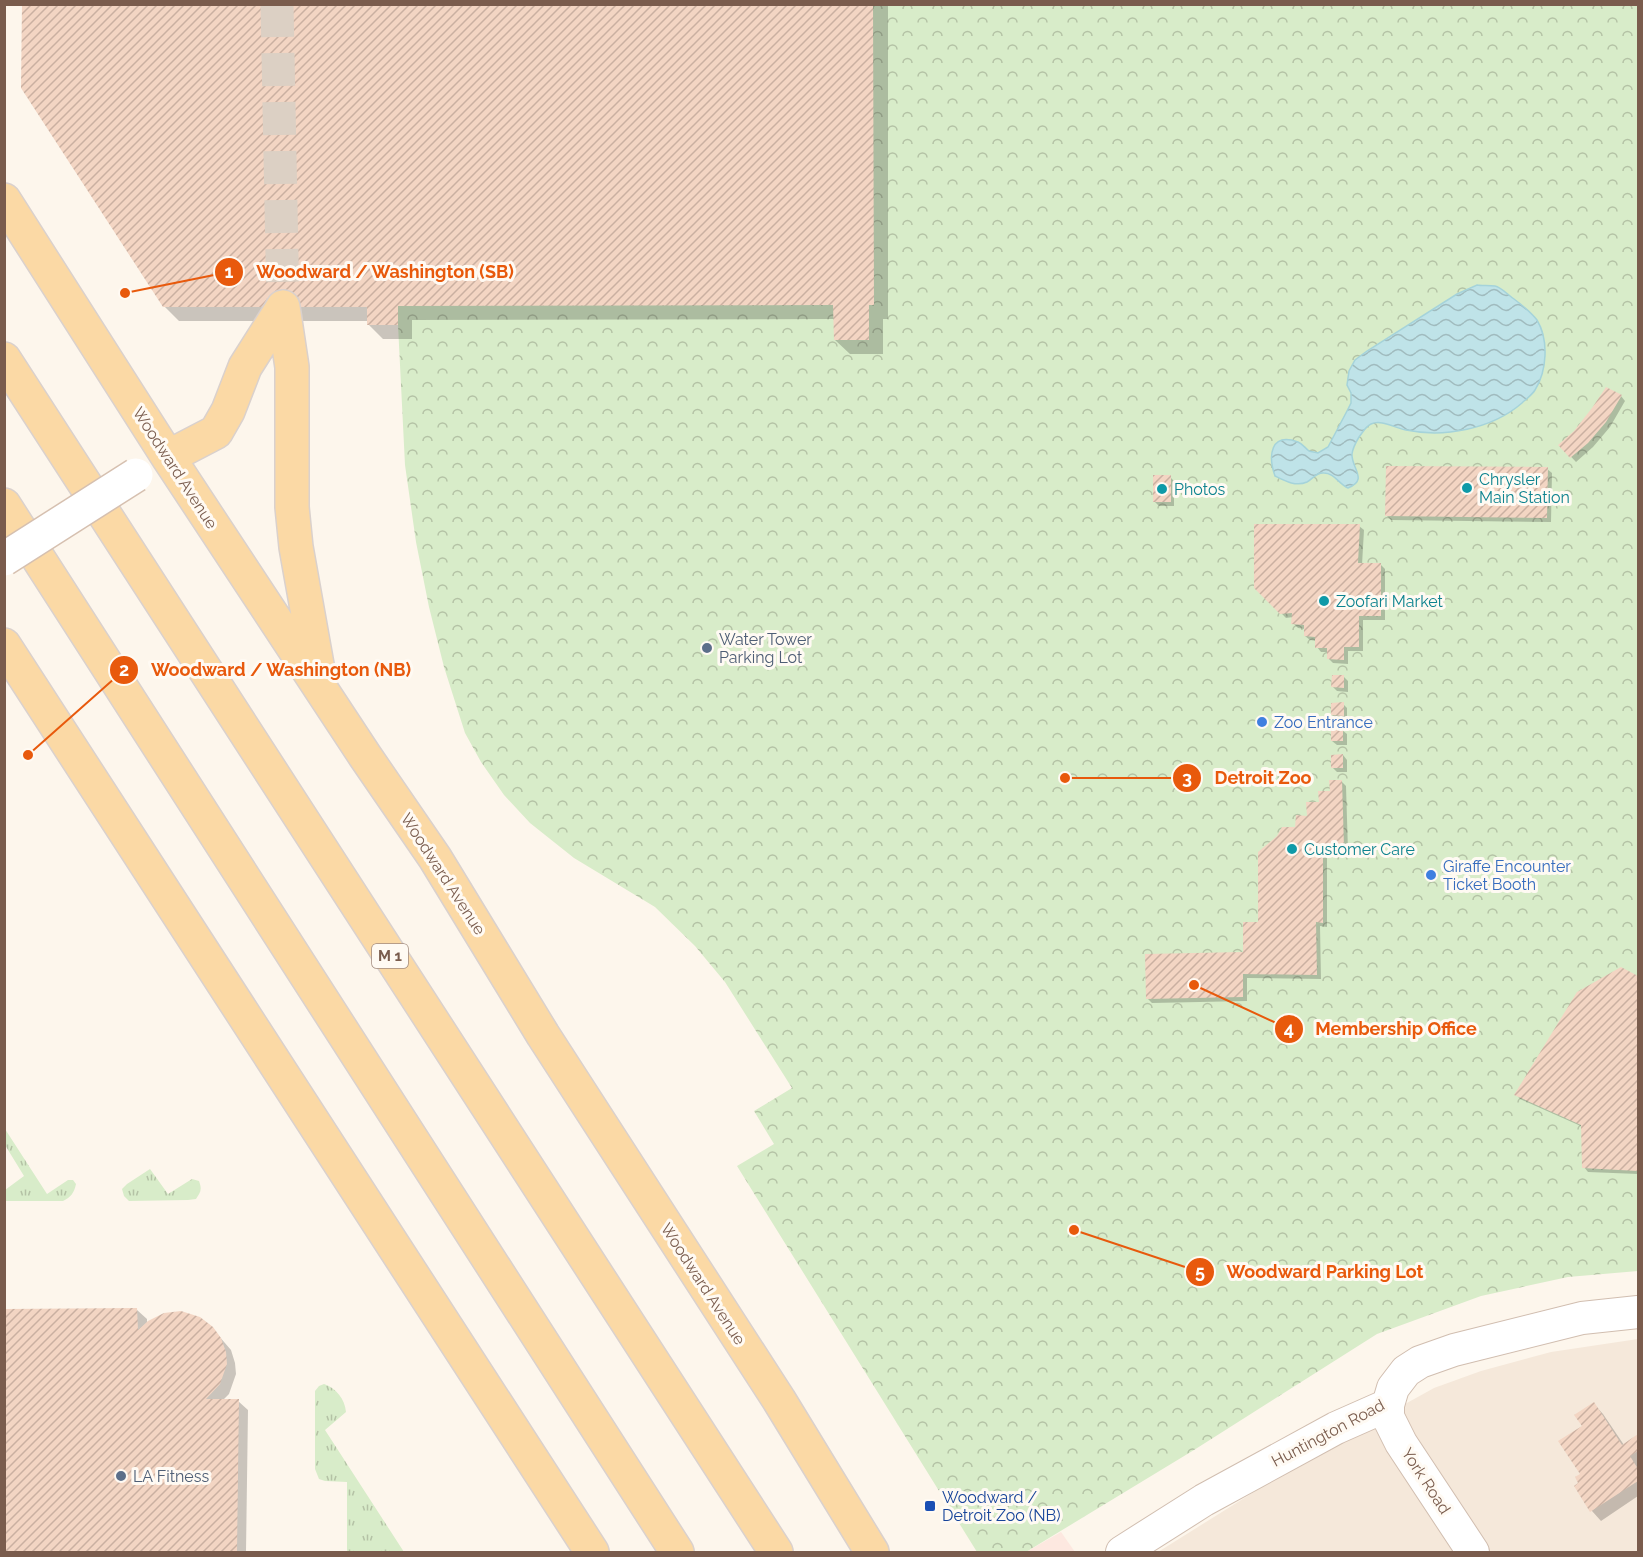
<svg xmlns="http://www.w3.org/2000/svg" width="1643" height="1557" font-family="Raleway,sans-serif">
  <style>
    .residential { fill: #f5e8da }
    .commercial { fill: #fde8e0 }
    .grass { fill: url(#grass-tufts) }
    .forest { fill: url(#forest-crowns) }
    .water { fill: url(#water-waves); stroke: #a5d3da; stroke-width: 1.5 }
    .shadow { fill: #0003 }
    .building { fill: url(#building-hatch) }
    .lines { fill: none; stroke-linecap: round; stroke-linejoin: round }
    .primary-tunnel { stroke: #dcd0c4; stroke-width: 33; stroke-dasharray: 33 16; stroke-linecap: butt }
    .minor-casing { stroke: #d1beb0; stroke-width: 34 }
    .primary-casing { stroke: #dad1cd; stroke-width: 36 }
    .minor { stroke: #fff; stroke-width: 32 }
    .primary { stroke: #fbd9a5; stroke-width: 33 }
    .secondary-bridge-casing { stroke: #d6c0b0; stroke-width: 36; stroke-linecap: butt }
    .secondary-bridge { stroke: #fff; stroke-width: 33 }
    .culture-dot { fill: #0f9aa8; stroke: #fffaf3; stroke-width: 2 }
    .service-dot { fill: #5c6f8a; stroke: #fffaf3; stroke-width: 2 }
    .shop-dot { fill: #3f7fe0; stroke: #fffaf3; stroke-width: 2 }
    .transit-dot { fill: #1a4fb4; stroke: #fffaf3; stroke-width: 2 }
    .labels { text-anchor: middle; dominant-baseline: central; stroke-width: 6; stroke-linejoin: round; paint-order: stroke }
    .shield { fill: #fffaf3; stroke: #a28b7f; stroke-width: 1.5 }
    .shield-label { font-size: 15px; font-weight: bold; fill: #7a5c4d }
    .street-label { font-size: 16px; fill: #7a5c4d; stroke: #fffaf3 }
    .culture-label { font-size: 16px; fill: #0d838f; stroke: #fffaf3; text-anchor: start }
    .service-label { font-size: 16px; fill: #4e5e75; stroke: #fffaf3; text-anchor: start }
    .shop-label { font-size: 16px; fill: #366cbe; stroke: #fffaf3; text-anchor: start }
    .transit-label { font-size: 16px; fill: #164399; stroke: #fffaf3; text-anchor: start }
    .leader { fill: none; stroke: #e8590c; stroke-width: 2 }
    .callout-dot { fill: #e8590c; stroke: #fffaf3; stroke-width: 2 }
    .mark-label { font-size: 18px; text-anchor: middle; font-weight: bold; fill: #fff }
    .callout-label { font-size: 18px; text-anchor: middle; font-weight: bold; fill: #e8590c; stroke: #fffaf3; stroke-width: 6; stroke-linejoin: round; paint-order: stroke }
  </style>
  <defs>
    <pattern id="grass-tufts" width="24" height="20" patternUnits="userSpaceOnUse" patternTransform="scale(1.5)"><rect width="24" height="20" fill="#d8ecc9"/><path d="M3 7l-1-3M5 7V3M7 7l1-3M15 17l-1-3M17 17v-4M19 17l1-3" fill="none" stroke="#b4c2a5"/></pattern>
    <pattern id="forest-crowns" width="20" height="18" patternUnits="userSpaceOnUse" patternTransform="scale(1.5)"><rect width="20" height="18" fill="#d8ecc9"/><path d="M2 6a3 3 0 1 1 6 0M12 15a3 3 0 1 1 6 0" fill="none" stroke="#b4c2a5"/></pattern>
    <pattern id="water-waves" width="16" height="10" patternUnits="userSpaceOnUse" patternTransform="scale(1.5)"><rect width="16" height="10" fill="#bfe3e8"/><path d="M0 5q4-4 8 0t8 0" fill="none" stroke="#a0bbbe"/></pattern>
    <pattern id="building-hatch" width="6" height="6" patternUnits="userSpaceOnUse" patternTransform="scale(1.5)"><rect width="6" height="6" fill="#f3d5c3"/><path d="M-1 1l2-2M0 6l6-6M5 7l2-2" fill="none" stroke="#cab0a1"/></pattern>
  </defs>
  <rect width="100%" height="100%" fill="#fdf6ec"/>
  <!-- residential -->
  <path class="residential" d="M1638,1339V1552H1158L1313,1455L1434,1388L1481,1371L1551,1352Z"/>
  <!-- commercial -->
  <path class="commercial" d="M1061,1532L1075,1552H1026Z"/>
  <!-- grass -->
  <path class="grass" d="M5,1129L47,1194L68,1180H73L76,1184C74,1193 71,1197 63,1201H5V1190L24,1176L5,1145Z
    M150,1169L168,1194L192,1179L199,1181C202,1189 201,1192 196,1199L188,1200L129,1201L124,1196L122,1189L127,1184Z
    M324,1384C336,1388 345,1399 346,1412L325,1430L404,1552H347V1482L325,1481L319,1479L315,1469V1391L319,1386Z"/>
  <!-- forest -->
  <path class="forest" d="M395,5H1638V1271L1568,1277L1481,1296L1377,1334L1194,1450L1026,1552H977L737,1166L774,1144L754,1111L792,1088L725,982L695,946L655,907L574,858L530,823L504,795L481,762L465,733L444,667L429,607L416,542L405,465L398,325Z"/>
  <!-- water -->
  <path class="water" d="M1477,285C1482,286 1489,285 1495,286C1501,287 1508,295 1514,299C1522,305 1531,312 1537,320C1549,340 1547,371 1535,390C1532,395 1526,399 1522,403C1492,429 1444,438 1406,430C1395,428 1381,419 1371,424C1365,427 1363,432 1359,437C1356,442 1353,447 1352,454C1351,468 1369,480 1348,488C1339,484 1334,473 1324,473C1316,472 1313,479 1307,482C1296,487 1285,481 1275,476C1268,456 1270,432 1298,442C1303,444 1305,448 1309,451C1312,452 1315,452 1318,453L1328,447L1347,411L1351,403V393L1347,385L1349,371L1355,360L1367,351L1457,294Z"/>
  <!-- shadow -->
  <path class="shadow" d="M23,4H888V319H883V354H850L835,340V319L412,320V339H383L369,325V321H179L164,306Z
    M1621,396L1625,401L1610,427L1593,447L1576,462L1560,445Z
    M1547,469L1552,473L1551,522L1391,520L1387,516Z
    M1170,477L1174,481V506H1159L1154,501Z
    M1359,526L1364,530L1362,565H1381L1385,569V620H1363V651H1348V664L1333,663L1329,659V652H1321L1317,647V641L1310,640L1305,636V629L1298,628L1293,623V617L1286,618L1256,587Z
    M1343,676L1348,681V692L1337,691L1333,687Z
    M1343,704L1347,708V720L1337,719L1332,715Z
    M1342,730L1347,734V745H1337L1332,741Z
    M1343,755L1347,760V772H1337L1332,767Z
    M1342,782L1346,786L1348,851H1327V927L1320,926L1321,979L1247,978V1001L1152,1003L1147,998L1244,954L1259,924L1296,828L1309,817Z
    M1621,969L1638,977V1174L1588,1172L1584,1167L1583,1127L1520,1099L1516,1094Z
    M137,1310L147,1319V1323L212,1328L231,1350L235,1363L236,1374L229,1394L223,1400L238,1401L248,1410L246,1552H4V1311Z
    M1594,1404L1603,1414L1624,1445L1638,1436V1496L1601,1521L1592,1511L1576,1487L1580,1483L1582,1474L1584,1427Z"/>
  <!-- building -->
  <path class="building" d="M22,4H873L874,305H869V340H834L833,305L398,306V325H367V307H163L21,88Z
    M1606,387L1622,395L1606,422L1588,443L1570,458L1558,445L1574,431L1592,408Z
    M1386,466L1548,467L1547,518L1385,516Z
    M1153,475H1171V502H1153Z
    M1254,524H1360L1358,563H1381V616H1359V647H1344V660L1327,659V648H1315V637L1304,636V625L1291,624L1292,613L1280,614L1254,588Z
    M1332,675H1344V688L1331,687Z
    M1344,702V716L1331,715V703Z
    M1343,728V741H1331V729Z
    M1343,754V768H1331V755Z
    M1329,780H1342L1344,847H1323V923L1316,922L1317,975L1243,974V997L1146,999L1145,954L1243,952V922H1258V852L1277,836L1282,827H1295L1296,815L1307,816L1306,802H1319L1318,791H1330Z
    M1621,967L1638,976V1171L1582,1168L1581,1125L1514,1095L1577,992Z
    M137,1308L138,1330L148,1321L164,1313L181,1311L200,1317L213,1327L221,1338L226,1352L227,1364L220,1384L206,1399H239L237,1552H4V1309Z
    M1594,1402L1622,1445L1638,1434V1451L1630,1456L1638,1469V1481L1590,1512L1574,1486L1578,1483L1575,1477L1580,1474L1558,1441L1582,1426L1574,1415Z"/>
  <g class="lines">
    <!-- primary-tunnel -->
    <path class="primary-tunnel" d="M277,4L283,307"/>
    <defs>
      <path id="minor" d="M1122,1552L1204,1500L1336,1428L1388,1405
        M1473,1552L1401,1443L1388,1417V1405L1393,1388L1406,1371L1420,1362L1454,1350L1582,1318L1638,1312"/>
      <path id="primary" d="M4,200L168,457L365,756L435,858L543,1035L779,1400L872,1552
        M283,307L292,367V507L296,547L319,676
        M4,359L776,1552
        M168,457L216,432L228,411L245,367L283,307
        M4,505L677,1552
        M4,645L592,1552"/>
    </defs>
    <!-- minor casing -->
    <use href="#minor" class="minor-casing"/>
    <!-- primary casing -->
    <use href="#primary" class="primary-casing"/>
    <!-- minor -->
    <use href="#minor" class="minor"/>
    <!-- primary -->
    <use href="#primary" class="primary"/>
    <defs>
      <path id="secondary-bridge" d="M4,559L136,475"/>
    </defs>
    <!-- secondary-bridge casing -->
    <use href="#secondary-bridge" class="secondary-bridge-casing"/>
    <!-- secondary-bridge -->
    <use href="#secondary-bridge" class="secondary-bridge"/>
  </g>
  <!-- markers -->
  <g class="culture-dot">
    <circle cx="1467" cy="488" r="6"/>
    <circle cx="1162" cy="489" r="6"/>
    <circle cx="1324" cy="601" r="6"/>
    <circle cx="1292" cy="849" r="6"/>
  </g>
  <g class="service-dot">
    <circle cx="707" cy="648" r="6"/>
    <circle cx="121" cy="1476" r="6"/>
  </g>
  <g class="shop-dot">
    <circle cx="1262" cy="722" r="6"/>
    <circle cx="1431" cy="875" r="6"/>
  </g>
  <rect class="transit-dot" x="924" y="1500" width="12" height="12" rx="3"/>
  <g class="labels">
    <!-- shield labels -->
    <rect class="shield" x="372" y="944" width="36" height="24" rx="4.5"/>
    <g class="shield-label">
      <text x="390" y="956">M 1</text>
    </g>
    <!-- street labels -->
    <g class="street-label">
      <text transform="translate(175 468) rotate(57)">Woodward Avenue</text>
      <text transform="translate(443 874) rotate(57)">Woodward Avenue</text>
      <text transform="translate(703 1284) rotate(57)">Woodward Avenue</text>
      <text transform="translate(1328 1433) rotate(-28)">Huntington Road</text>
      <text transform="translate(1426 1481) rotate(57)">York Road</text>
    </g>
    <!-- culture labels -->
    <g class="culture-label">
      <text x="1479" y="479">Chrysler<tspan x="1479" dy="18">Main Station</tspan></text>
      <text x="1174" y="489">Photos</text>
      <text x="1336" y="601">Zoofari Market</text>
      <text x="1304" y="849">Customer Care</text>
    </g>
    <!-- service labels -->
    <g class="service-label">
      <text x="719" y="639">Water Tower<tspan x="719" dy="18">Parking Lot</tspan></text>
      <text x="133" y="1476">LA Fitness</text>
    </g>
    <!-- shop labels -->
    <g class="shop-label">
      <text x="1274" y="722">Zoo Entrance</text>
      <text x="1443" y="866">Giraffe Encounter<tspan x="1443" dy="18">Ticket Booth</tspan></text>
    </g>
    <!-- transit labels -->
    <g class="transit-label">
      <text x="942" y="1497">Woodward /<tspan x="942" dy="18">Detroit Zoo (NB)</tspan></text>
    </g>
  </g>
  <!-- callouts -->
  <path class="leader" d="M125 293L229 272M28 755L124 670M1065 778L1187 778M1194 985L1289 1029M1074 1230L1200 1272"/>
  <g class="callout-dot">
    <circle cx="125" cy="293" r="6"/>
    <circle cx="28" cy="755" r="6"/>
    <circle cx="1065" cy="778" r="6"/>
    <circle cx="1194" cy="985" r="6"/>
    <circle cx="1074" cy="1230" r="6"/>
    <circle cx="229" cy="272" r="15"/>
    <circle cx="124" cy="670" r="15"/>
    <circle cx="1187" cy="778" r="15"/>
    <circle cx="1289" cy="1029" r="15"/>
    <circle cx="1200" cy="1272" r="15"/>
  </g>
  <g class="mark-label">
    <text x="229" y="278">1</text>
    <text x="124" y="676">2</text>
    <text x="1187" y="784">3</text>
    <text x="1289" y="1035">4</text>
    <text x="1200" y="1278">5</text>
  </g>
  <g class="callout-label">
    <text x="385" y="278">Woodward / Washington (SB)</text>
    <text x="281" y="676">Woodward / Washington (NB)</text>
    <text x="1263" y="784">Detroit Zoo</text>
    <text x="1396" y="1035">Membership Office</text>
    <text x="1325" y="1278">Woodward Parking Lot</text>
  </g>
  <!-- border -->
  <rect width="1643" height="1557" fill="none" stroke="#7a5c4d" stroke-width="12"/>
</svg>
